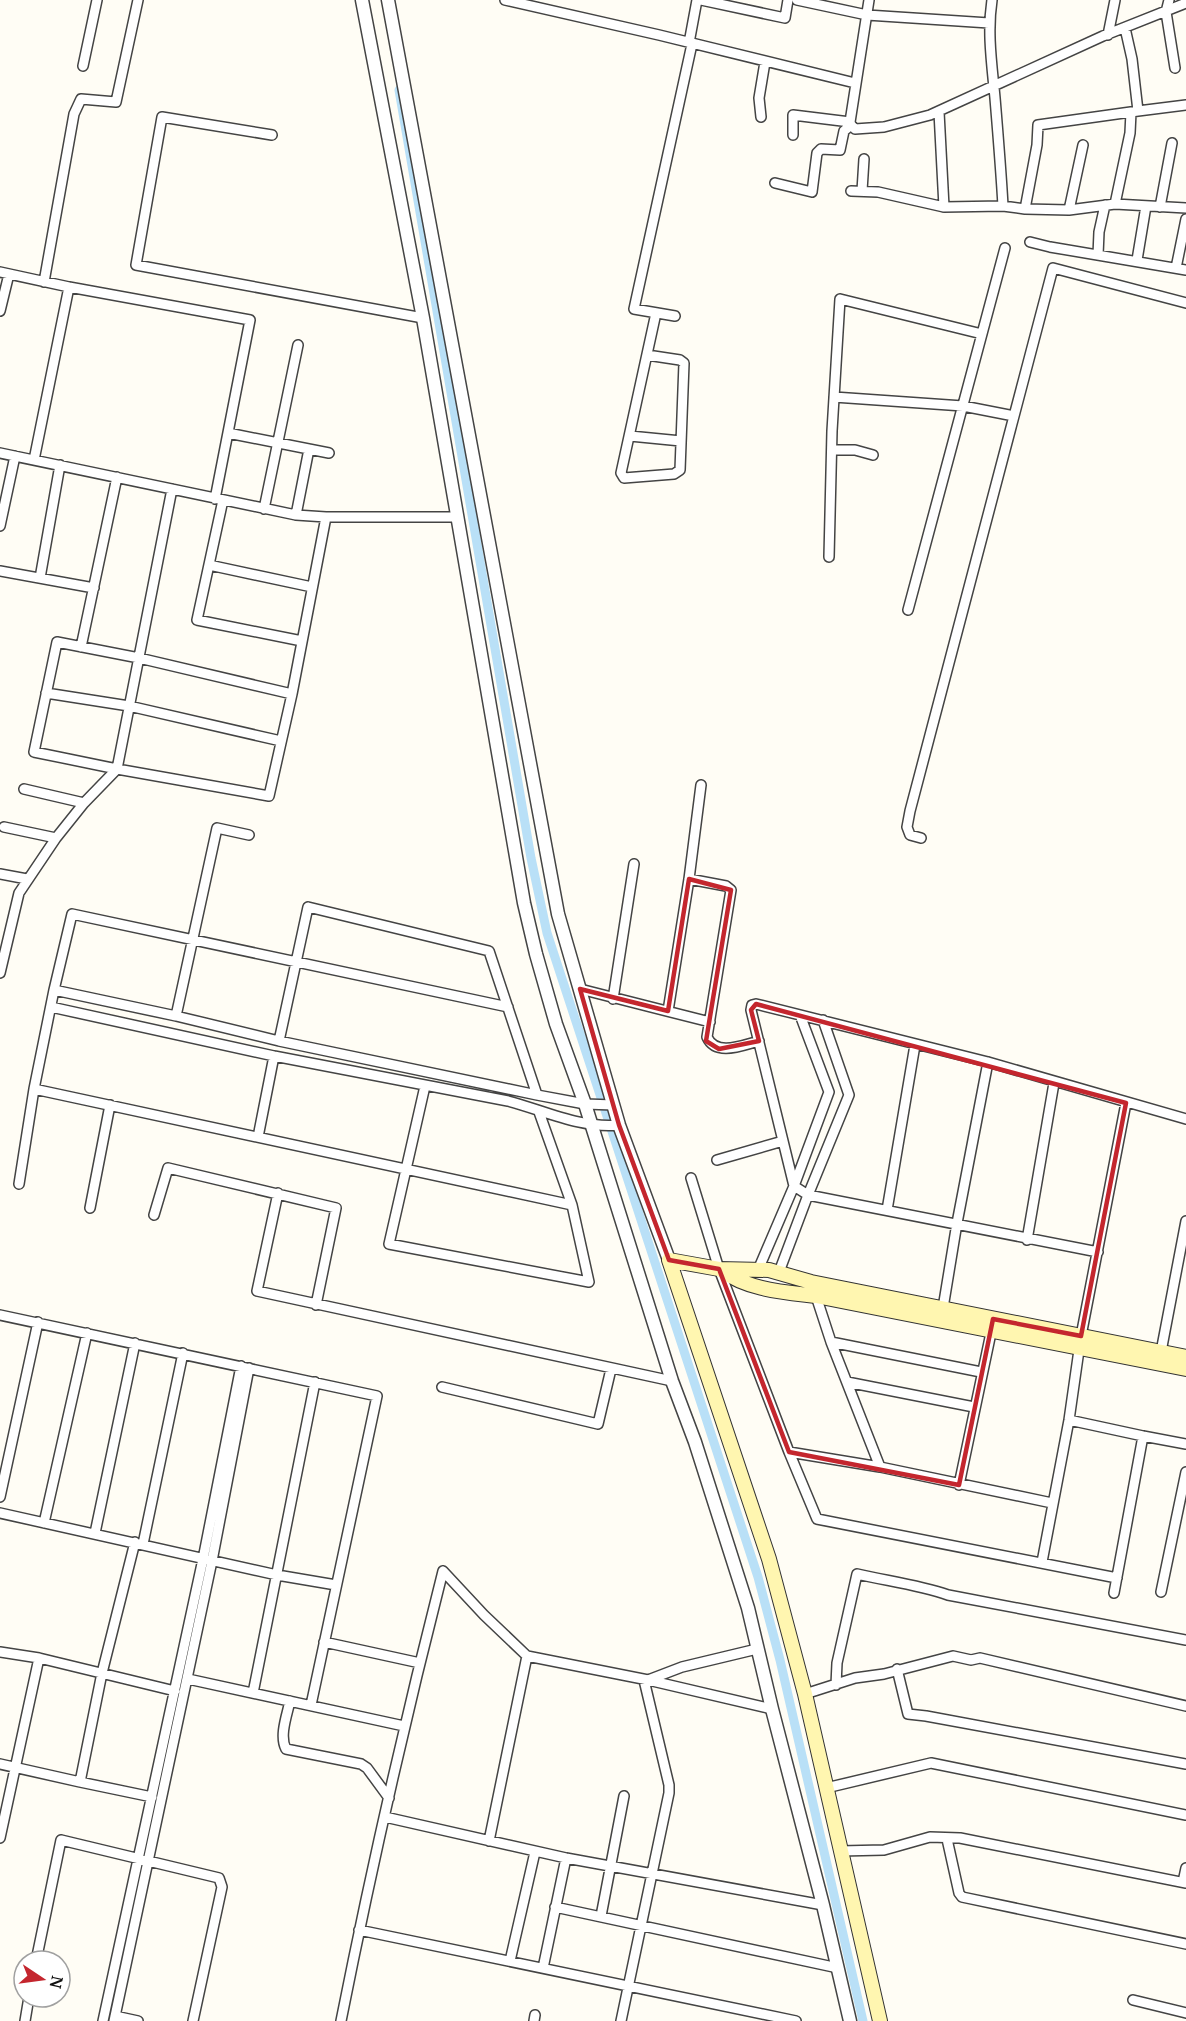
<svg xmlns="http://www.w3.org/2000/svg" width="1186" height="2021" font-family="'PT Serif',serif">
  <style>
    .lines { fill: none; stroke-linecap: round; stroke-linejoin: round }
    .canal { stroke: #b9e0f7; stroke-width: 9 }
    .minor-casing { stroke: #444; stroke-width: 12 }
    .tertiary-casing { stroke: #444; stroke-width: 15 }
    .secondary-casing { stroke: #333; stroke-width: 16 }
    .minor { stroke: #fff; stroke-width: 9 }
    .tertiary { stroke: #fff; stroke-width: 12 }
    .secondary { stroke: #fff6b0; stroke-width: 14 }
    .marked { fill: none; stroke: #c4262e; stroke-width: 4.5; stroke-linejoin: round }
  </style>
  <rect width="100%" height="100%" fill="#fffdf5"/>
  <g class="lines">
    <!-- canal -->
    <path class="canal" d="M399,90L531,858L547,933L758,1577L780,1660L863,2021"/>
    <defs>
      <path id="minor" d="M505,0L659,35L855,83
        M701,0L785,18L788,0
        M797,0L867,15L989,23
        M869,0L850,122L851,125L855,129L884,127L930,115L1103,36L1186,3
        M992,0C987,33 992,65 995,98C998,134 1001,170 1003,206
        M1169,0L1166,12L1175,68
        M1125,28L1132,59L1138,111L1186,105
        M1108,35L1115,0
        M689,43L697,0
        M83,66L97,0
        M939,112L944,207
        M761,117L759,98L765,62
        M272,135L162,117L136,265L423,318
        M793,135V115L850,122
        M775,183L812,192L817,153L821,149L840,150L844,131L851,125
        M851,191L878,192L944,207L1003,206L1025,209L1069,210L1115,204L1186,208
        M862,191L864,159
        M1115,204L1130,133L1131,112
        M1160,207L1172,143
        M1025,209L1037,145L1038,125L1138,111
        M1069,210L1083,145
        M1030,242L1050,247L1186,270
        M1098,255L1099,232L1105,205
        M1137,260L1146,206
        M1176,268L1186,219
        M0,272L69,287
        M44,282L74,114L81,99L116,102L138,0
        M0,311L9,274
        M675,316L634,309L692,44
        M647,355L680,360L684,363L680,470L674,474L624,478L621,473L656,313
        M834,397L963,406L1014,416
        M228,433L329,453
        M630,436L681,441
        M832,450H855L873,455
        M0,453L296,515L326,517H458
        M34,460L69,287L250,320L215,499
        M223,500L197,620L302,641
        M264,509L298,345
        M296,515L309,449
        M0,526L15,456
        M829,557L832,431L840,299L982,334
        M209,565L312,587
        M0,571L94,588
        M40,578L60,465
        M908,610L1005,248
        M81,647L117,477
        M46,693L129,706L281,741
        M292,694L139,658L57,642L34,752L117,769L269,796L292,694L326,517
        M24,789L84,803
        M4,827L56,838
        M921,838L910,835L907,827L910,811L1053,268L1186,303
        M0,874L27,879
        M689,879L726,886L731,890L707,1037C716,1057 743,1045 759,1041
        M0,973L19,893L56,838L84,803L117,769L172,489
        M580,989L710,1022
        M54,990L72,914L508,1007
        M613,999L634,864
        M51,1007L274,1056L508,1101C543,1110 581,1129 619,1125
        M668,1011L689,879L701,785
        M176,1016L217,828L249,835
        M279,1041L308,907L489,951L537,1095
        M425,1086L389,1244L589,1282L572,1205L539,1112
        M34,1089L572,1205
        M258,1137L274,1056
        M717,1160L783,1141
        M691,1178L719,1269L789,1452L817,1519L1117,1578
        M19,1184L34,1089L54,990L176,1016L279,1041L537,1095L585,1104L614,1105
        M278,1193L257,1291L672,1381
        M90,1208L110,1105
        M887,1210L915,1045
        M154,1215L168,1168L336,1208L316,1305
        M1027,1240L1054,1083
        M1098,1252L808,1195L794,1186L751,1010L752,1005L756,1004L988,1062L1186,1119
        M758,1270L794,1186L829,1092L800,1015
        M779,1272L808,1195L849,1095L823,1020
        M815,1293L831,1342L880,1467
        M942,1314L957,1223L988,1062
        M0,1315L377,1396L311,1705
        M831,1342L981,1372
        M1160,1357L1186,1221
        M847,1382L974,1407
        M442,1387L598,1424L611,1369
        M1069,1420L1143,1436L1186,1444
        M789,1452L880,1467L1052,1503
        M959,1485L992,1328
        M0,1497L38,1322
        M0,1513L277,1575L336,1585
        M44,1523L87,1333
        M95,1533L135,1343
        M143,1544L183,1353
        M1042,1562L1069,1420L1081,1336L1126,1103
        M443,1571L484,1615L527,1656L648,1680L772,1709
        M1161,1592L1186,1472
        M1114,1593L1143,1436
        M324,1642L420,1663
        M0,1652L39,1658L175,1691
        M897,1669L908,1714L926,1716L1186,1764
        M188,1679L404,1726
        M648,1680L682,1667L757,1649
        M836,1685L837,1663L857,1574C887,1581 919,1585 948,1595L1186,1640
        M253,1693L315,1382
        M805,1694L855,1678L884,1674L953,1656L971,1660L980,1658L1186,1706
        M290,1701C287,1715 279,1736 286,1749L361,1764L367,1768L389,1798
        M0,1764L80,1782L102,1673L135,1542
        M80,1782L152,1797
        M826,1788L931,1763L1186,1815
        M385,1817L566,1858L823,1905
        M0,1838L39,1658
        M947,1839L959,1893L962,1897L1186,1944
        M489,1841L527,1656
        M840,1851L884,1850L930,1837L960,1838L1186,1883
        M1183,1882L1186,1868
        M555,1907L838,1968
        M601,1916L624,1796
        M359,1930L796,2021
        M36,1961L61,1840L219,1878L222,1887L193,2021
        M510,1961L535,1852
        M543,1968L566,1858
        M1133,2000L1186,2013
        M115,2016L138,2021
        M25,2021L29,1997
        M103,2021L203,1559L241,1366
        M114,2021L212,1561L249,1368
        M341,2021C371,1870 405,1720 443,1571
        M534,2021L535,2015
        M621,2021L669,1793V1785L644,1680"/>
      <path id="tertiary" d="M362,0L423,318L524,903L536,954L556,1024L585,1104L672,1381L695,1442L748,1608L772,1709L823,1905L850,2021
        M388,0L558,914L619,1125L669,1260"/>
      <path id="secondary" d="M721,1270C748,1290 783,1292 816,1296L1186,1369
        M880,2021L805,1694L769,1559L669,1260L719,1269L769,1270L811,1282L1186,1357"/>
    </defs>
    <!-- minor casing -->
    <use href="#minor" class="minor-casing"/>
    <!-- tertiary casing -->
    <use href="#tertiary" class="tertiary-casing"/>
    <!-- secondary casing -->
    <use href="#secondary" class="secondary-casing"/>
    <!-- minor -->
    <use href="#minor" class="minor"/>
    <!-- tertiary -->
    <use href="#tertiary" class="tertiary"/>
    <!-- secondary -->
    <use href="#secondary" class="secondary"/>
  </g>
  <!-- marked area -->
  <path class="marked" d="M689,879L731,890L706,1041L719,1049L759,1041L751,1010L756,1004L1126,1103L1081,1336L993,1319L959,1485L789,1452L719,1269L669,1260L619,1125L580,989L668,1011Z"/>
  <!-- north arrow -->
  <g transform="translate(42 1979) rotate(103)"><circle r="28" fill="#ffffff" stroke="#a0a0a0" stroke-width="1.5"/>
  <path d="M0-4.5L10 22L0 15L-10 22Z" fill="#c4262e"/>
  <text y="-9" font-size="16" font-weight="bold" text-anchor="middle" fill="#111111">N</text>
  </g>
</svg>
